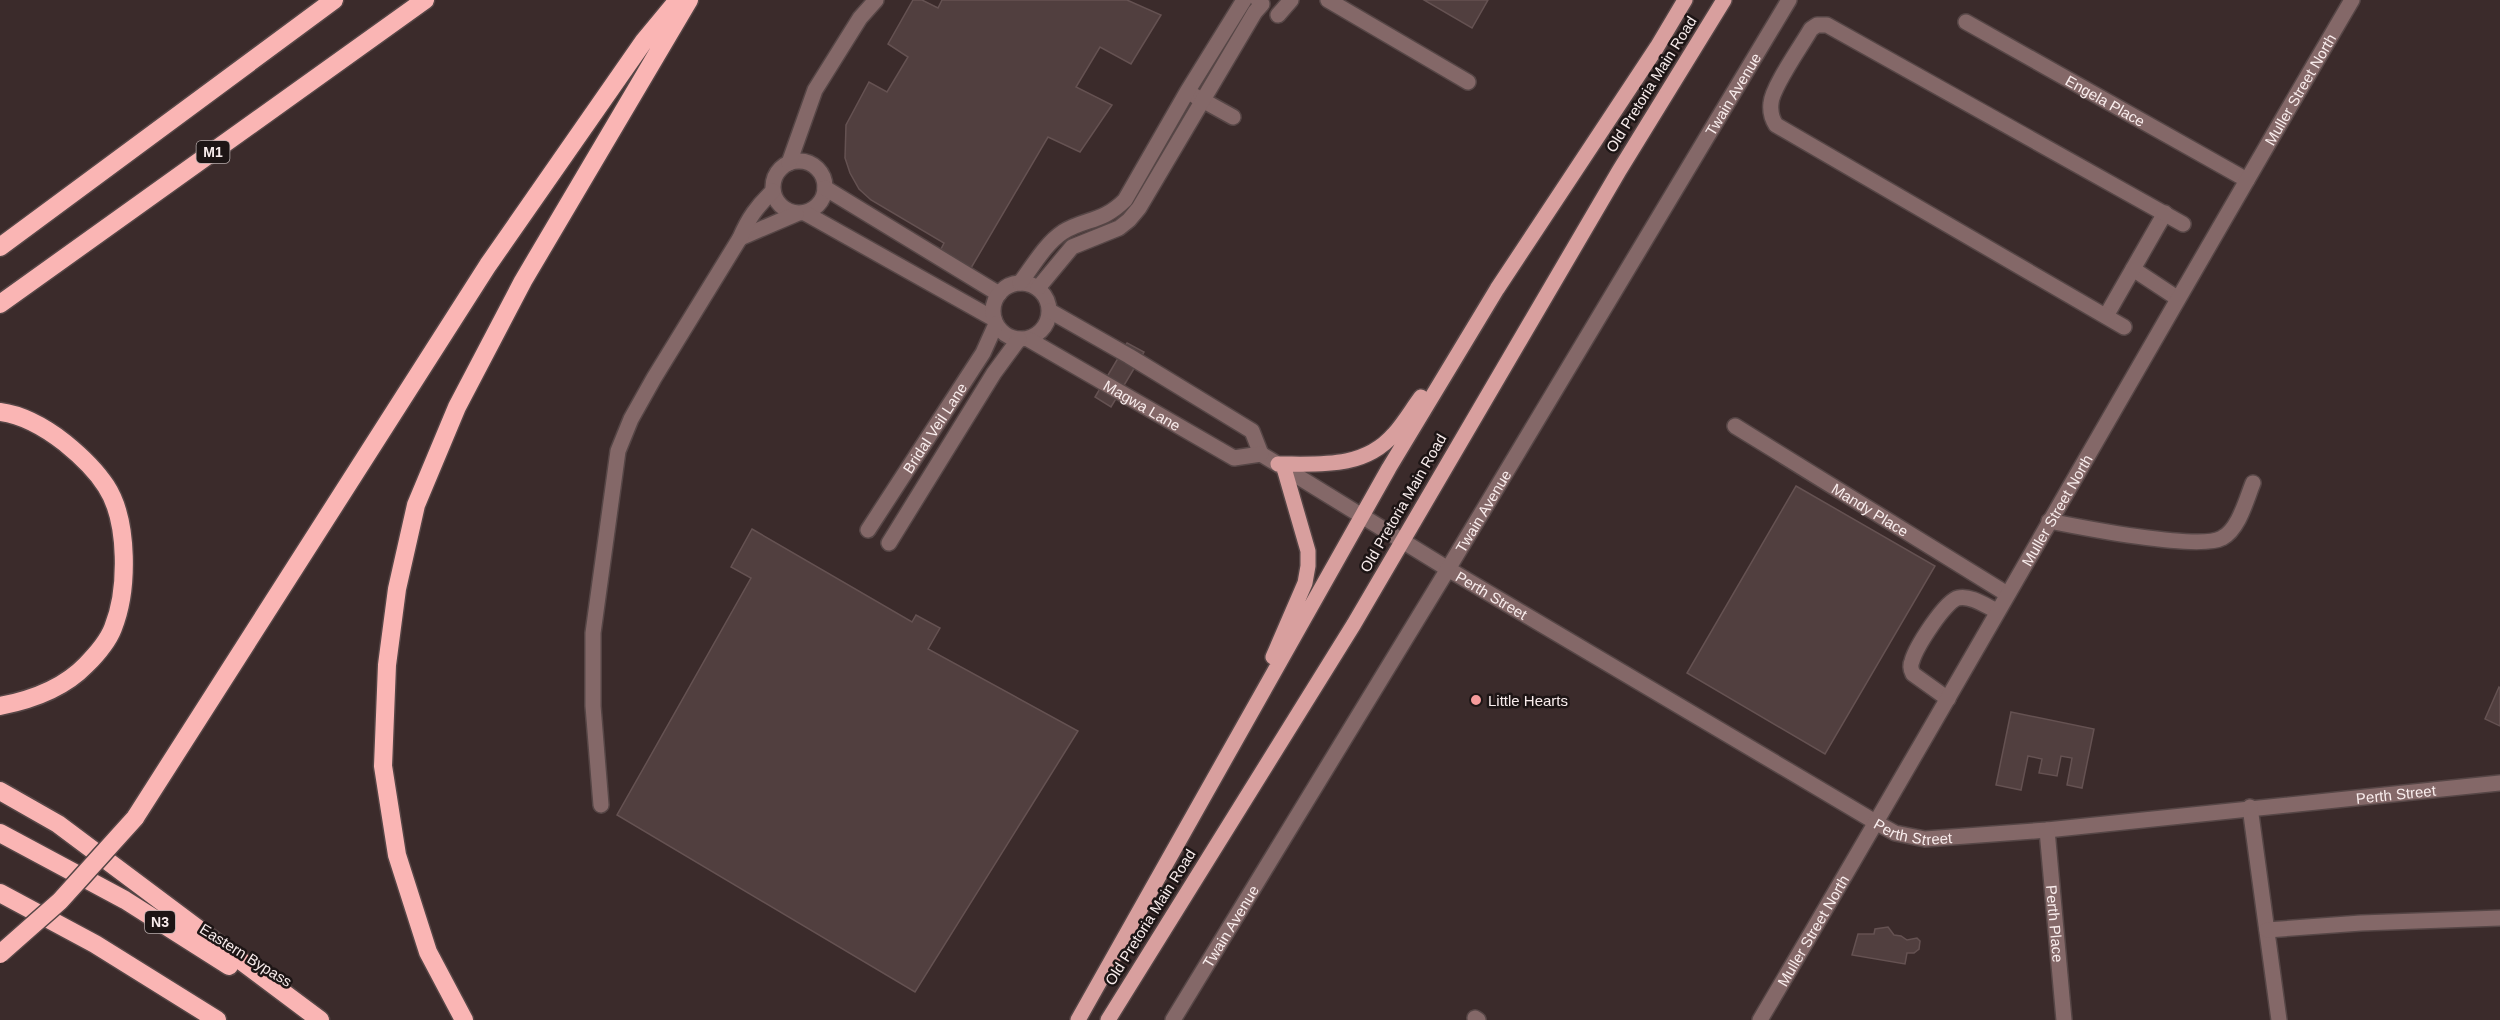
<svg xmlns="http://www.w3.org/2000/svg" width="2500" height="1020" font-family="Arial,sans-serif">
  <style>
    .building { fill: #513f3f; stroke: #655252; stroke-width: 1.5 }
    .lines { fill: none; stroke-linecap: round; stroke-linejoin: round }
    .minor-casing { stroke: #564646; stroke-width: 18 }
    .major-casing { stroke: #564646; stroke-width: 18 }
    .highway-casing { stroke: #564646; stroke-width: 21 }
    .minor { stroke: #846868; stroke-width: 15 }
    .major { stroke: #d89f9e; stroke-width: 15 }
    .highway { stroke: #fab5b4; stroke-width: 18 }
    .highway-bridge-casing { stroke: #564646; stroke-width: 21; stroke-linecap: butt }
    .highway-bridge { stroke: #fab5b4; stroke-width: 18 }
    .poi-dot { fill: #f59b9b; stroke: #1d1515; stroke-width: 2 }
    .labels { text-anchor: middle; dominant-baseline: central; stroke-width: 5; stroke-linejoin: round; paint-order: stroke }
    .shield { fill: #1d1515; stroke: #b7acac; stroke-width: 1.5 }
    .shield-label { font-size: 14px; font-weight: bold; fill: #f9eded }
    .street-label { font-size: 15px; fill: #f9eded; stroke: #1d1515 }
    .poi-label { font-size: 15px; fill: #f9eded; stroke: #1d1515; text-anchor: start }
  </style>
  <rect width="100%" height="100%" fill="#3b2b2b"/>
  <!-- building -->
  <path class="building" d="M913,0H922L938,8L942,0H1127L1161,15L1131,64L1100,47L1076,87L1112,105L1080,152L1048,137L971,268L940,251L944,243L871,200L859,189L850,173L845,158L846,125L869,82L887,92L908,57L888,44Z
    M1424,0H1488L1472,28Z
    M1127,343L1144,352L1111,407L1095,397Z
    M1796,486L1935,566L1825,754L1687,673Z
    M752,529L912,622L916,615L940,628L928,649L1078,731L915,992L617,815L751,578L731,567Z
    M2499,687L2500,688V726L2485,719Z
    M2011,712L2094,729L2082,788L2067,785L2072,758L2061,756L2057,776L2039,773L2042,759L2028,756L2021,790L1996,785Z
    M1888,927L1894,935L1901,936L1907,940L1917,938L1920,941L1919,949L1914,953H1907L1905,964L1852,955L1858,934H1874L1875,929Z"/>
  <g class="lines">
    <defs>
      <g id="minor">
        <path d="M1328,0L1468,82"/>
        <path d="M1278,15L1291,0"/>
        <path id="s1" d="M1966,22L2247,180"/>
        <path d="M1195,96L1233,117"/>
        <circle cx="799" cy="187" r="26"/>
        <path d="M789,163L815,90L860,18L876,0"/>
        <path d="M825,188L999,294"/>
        <path d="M805,213L994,319"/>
        <path d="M740,238L796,214"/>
        <path d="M2133,269L2177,298"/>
        <circle cx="1021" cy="311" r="28"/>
        <path d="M1020,283C1033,266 1045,244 1063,232C1086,218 1102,223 1125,200L1187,92L1244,0"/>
        <path d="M1038,288L1072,247L1119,228L1129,220L1139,208L1255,12L1262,4L1258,0"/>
        <path id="s2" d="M1050,311L1129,356L1252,431L1261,454L1284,468L1448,569L1877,823L1895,833L1925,839L2047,830L2500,783"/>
        <path d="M2106,316L2165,213"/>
        <path d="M2124,327L1776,125C1772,119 1770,111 1771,103C1772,87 1802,45 1811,29L1817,25H1827L2183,224"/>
        <path id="s3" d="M1028,339L1234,458L1261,454"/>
        <path id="s4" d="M1735,426L2007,594"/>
        <path d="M2049,521C2079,527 2199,551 2222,538C2239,529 2246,500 2253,483"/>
        <path id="s5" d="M868,530L983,353L996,324"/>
        <path d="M889,543L994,373L1019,339"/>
        <path d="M1948,699L1913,674C1911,670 1910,665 1912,661C1916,647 1945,601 1958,598C1971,595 1986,606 1997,611"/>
        <path d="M601,805L593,706V633L618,451L631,419L654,378L740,238C748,219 757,206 773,191"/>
        <path d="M2250,807L2279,1020"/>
        <path id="s6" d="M2047,830L2064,1020"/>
        <path d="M2267,930L2361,923L2500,918"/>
        <path d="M1475,1018L1478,1020"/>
        <path id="s7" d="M1173,1020L1448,569L1789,0"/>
        <path id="s8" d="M1760,1020C1960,682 2153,339 2352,0"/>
      </g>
      <path id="major" d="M1278,464C1319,464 1364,469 1394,434C1404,423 1412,409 1421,397
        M1273,657L1305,583L1308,566V551L1284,468
        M1078,1020L1389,468L1497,289L1657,47L1685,0
        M1108,1020L1354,624L1619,171L1724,0"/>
      <path id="highway" d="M0,247L334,0
        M0,304L425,0
        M0,412C24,415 47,429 65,443C81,456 95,469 106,486C129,521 128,591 113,628C108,641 95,656 86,665C63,689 31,700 0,706
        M0,791L58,824L320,1020
        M135,818L488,265L644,41L678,0
        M0,833L125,900L229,966
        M0,893L95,944L217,1020
        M464,1020L428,952L397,855L383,766L387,665L397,589L416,505L457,407L523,281L689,0"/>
    </defs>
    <!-- minor casing -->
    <use href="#minor" class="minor-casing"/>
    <!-- major casing -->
    <use href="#major" class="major-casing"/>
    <!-- highway casing -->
    <use href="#highway" class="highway-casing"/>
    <!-- minor -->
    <use href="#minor" class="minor"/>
    <!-- major -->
    <use href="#major" class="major"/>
    <!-- highway -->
    <use href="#highway" class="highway"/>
    <defs>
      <path id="highway-bridge" d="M0,954L60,901L135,818"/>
    </defs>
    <!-- highway-bridge casing -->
    <use href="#highway-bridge" class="highway-bridge-casing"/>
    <!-- highway-bridge -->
    <use href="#highway-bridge" class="highway-bridge"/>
  </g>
  <!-- markers -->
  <circle class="poi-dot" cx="1476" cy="700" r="6"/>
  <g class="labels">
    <!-- shield labels -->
    <g class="shield">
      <rect x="196.5" y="141" width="33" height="22" rx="4.5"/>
      <rect x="145" y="911" width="30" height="22" rx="4.5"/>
    </g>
    <g class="shield-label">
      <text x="213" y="152">M1</text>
      <text x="160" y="922">N3</text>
    </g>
    <!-- street labels -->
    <g class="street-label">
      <text transform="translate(1651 84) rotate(-58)">Old Pretoria Main Road</text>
      <text stroke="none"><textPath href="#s8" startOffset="1076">Muller Street North</textPath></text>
      <text stroke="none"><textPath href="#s7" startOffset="1082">Twain Avenue</textPath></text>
      <text stroke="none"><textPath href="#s1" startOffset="160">Engela Place</textPath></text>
      <text stroke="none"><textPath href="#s3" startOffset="132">Magwa Lane</textPath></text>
      <text stroke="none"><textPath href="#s5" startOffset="122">Bridal Veil Lane</textPath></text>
      <text transform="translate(1403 503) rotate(-60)">Old Pretoria Main Road</text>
      <text stroke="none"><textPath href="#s4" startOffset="159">Mandy Place</textPath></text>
      <text stroke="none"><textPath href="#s8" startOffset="590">Muller Street North</textPath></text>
      <text stroke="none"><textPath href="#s7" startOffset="596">Twain Avenue</textPath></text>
      <text stroke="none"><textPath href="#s2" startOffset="530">Perth Street</textPath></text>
      <text stroke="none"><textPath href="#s2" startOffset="1502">Perth Street</textPath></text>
      <text stroke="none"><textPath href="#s2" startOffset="1016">Perth Street</textPath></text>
      <text transform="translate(1150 917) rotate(-58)">Old Pretoria Main Road</text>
      <text stroke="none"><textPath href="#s6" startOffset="94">Perth Place</textPath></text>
      <text stroke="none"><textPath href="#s7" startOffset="110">Twain Avenue</textPath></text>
      <text stroke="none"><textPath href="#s8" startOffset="104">Muller Street North</textPath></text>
      <text transform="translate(246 955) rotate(32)">Eastern Bypass</text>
    </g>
    <!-- poi labels -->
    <g class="poi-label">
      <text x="1488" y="700">Little Hearts</text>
    </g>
  </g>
</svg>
